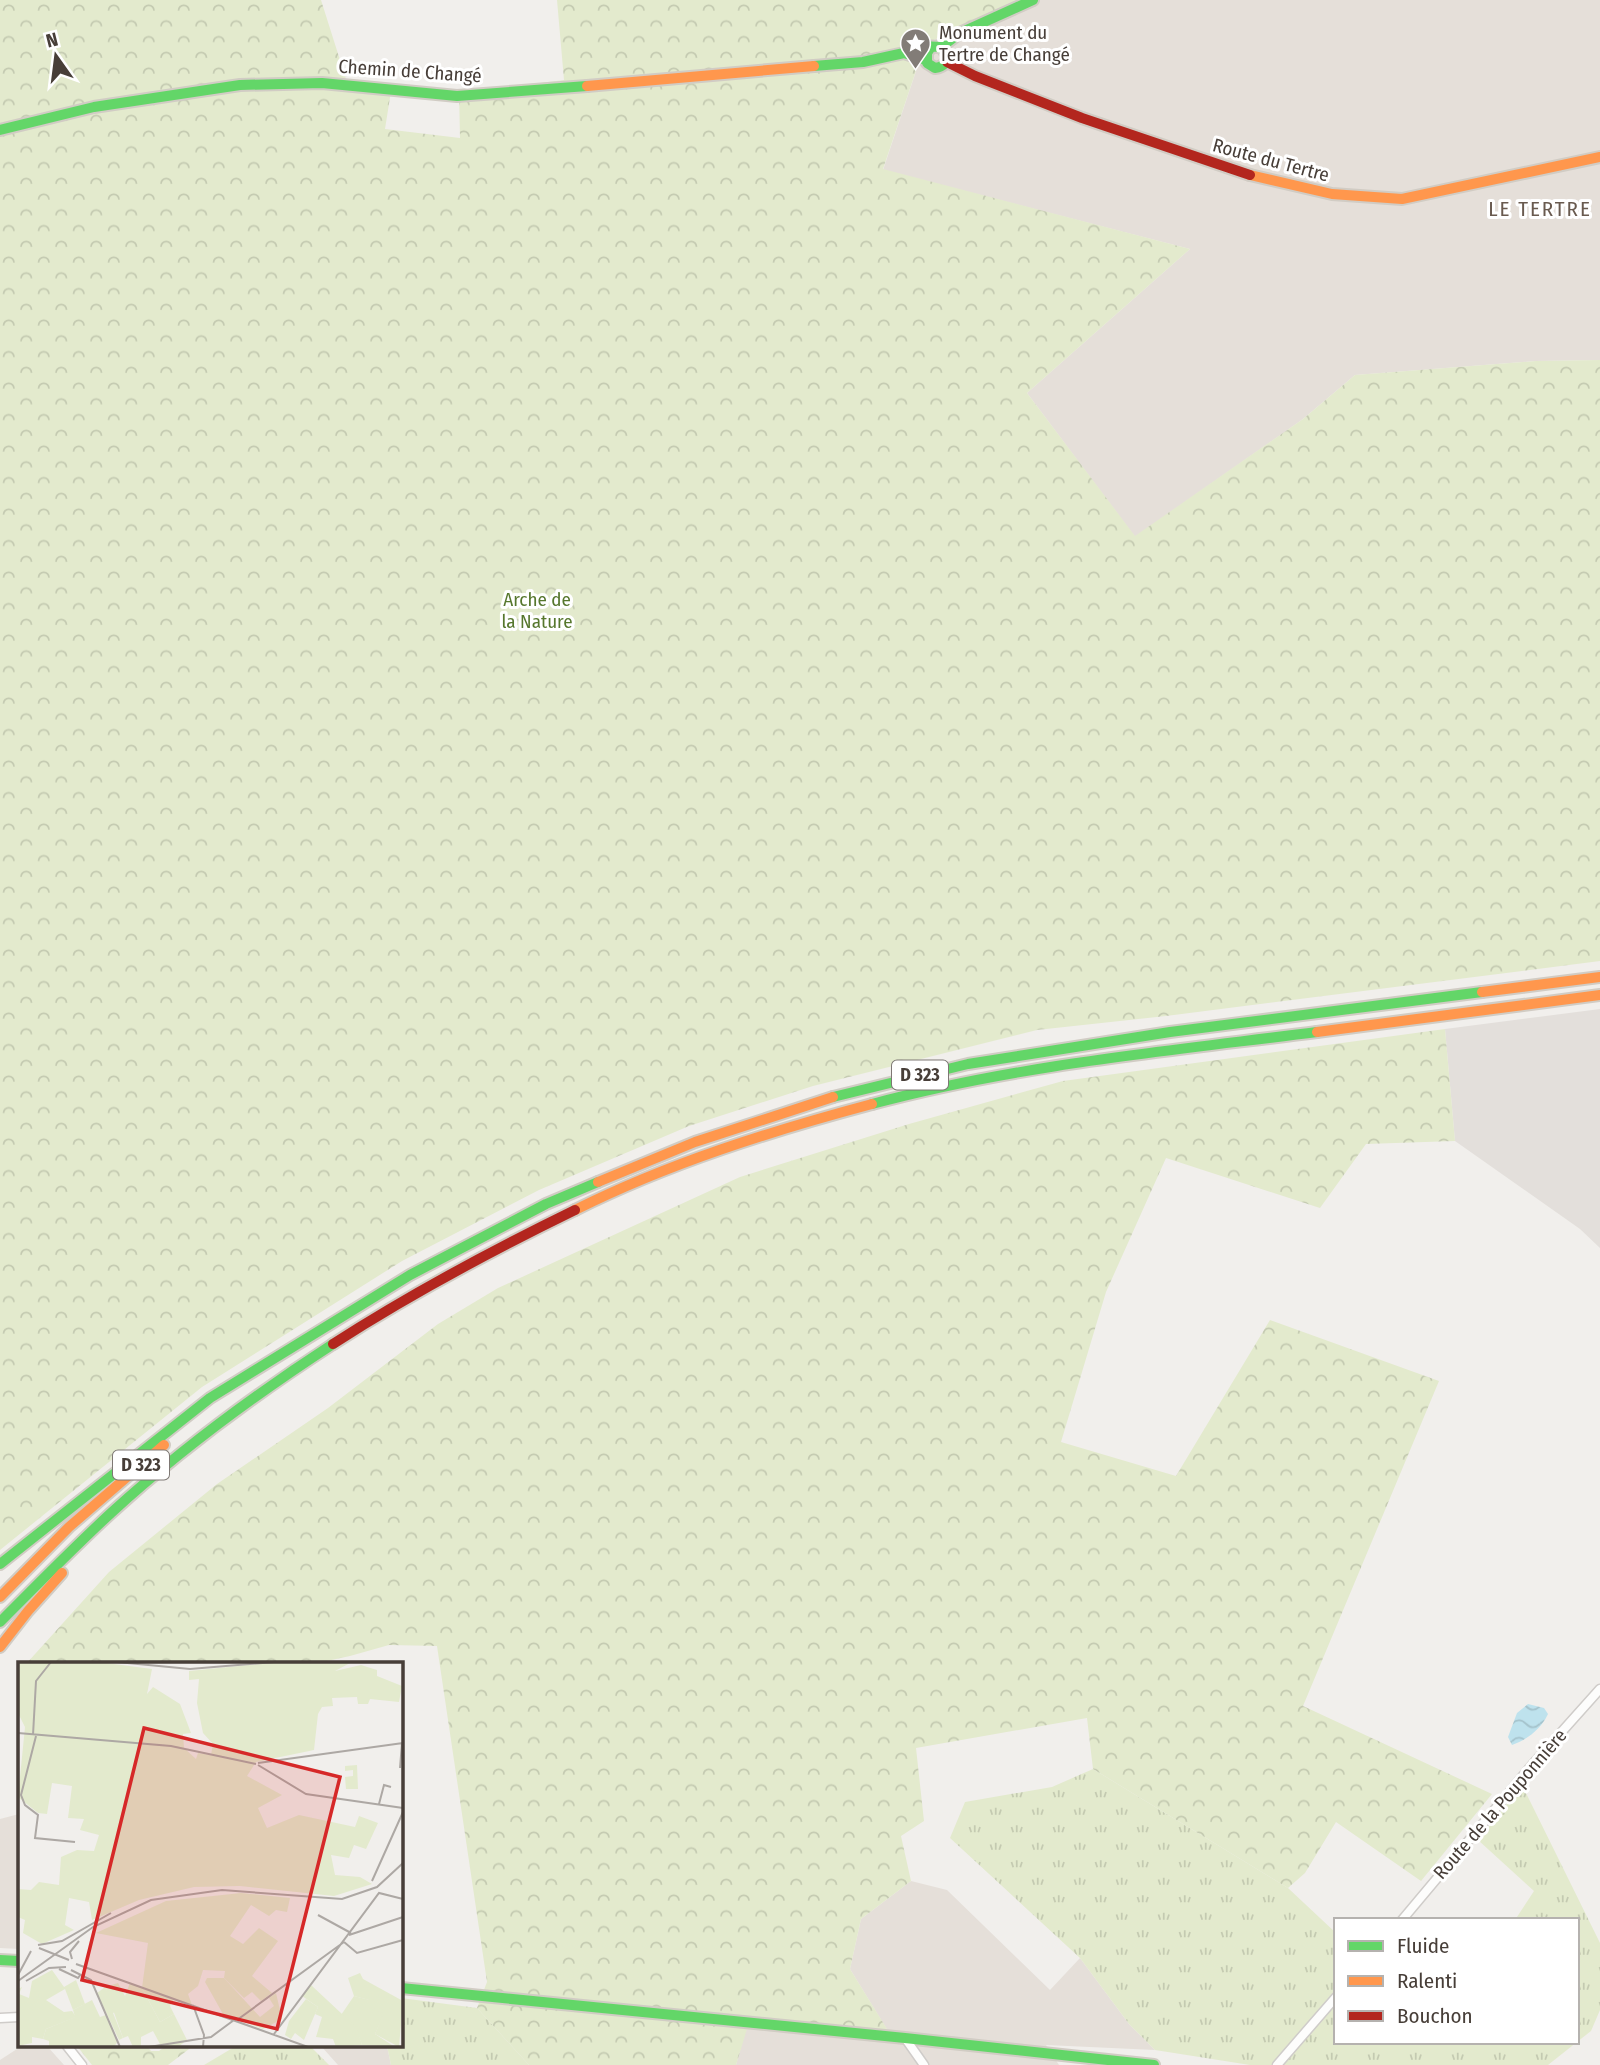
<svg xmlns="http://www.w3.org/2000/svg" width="1600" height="2065" font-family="'Fira Sans Condensed',sans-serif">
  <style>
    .residential { fill: #e5dfd9 }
    .industrial { fill: #e3dfdb }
    .grass { fill: url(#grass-tufts) }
    .forest { fill: url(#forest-crowns) }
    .water { fill: url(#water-waves) }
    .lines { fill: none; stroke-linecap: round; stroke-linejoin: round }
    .street-casing { stroke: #cfccc9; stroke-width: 11 }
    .fast-casing { stroke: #d1ccc4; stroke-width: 14 }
    .slow-casing { stroke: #d1ccc4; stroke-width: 14 }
    .jam-casing { stroke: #d1ccc4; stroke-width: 14 }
    .street { stroke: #fdfdfc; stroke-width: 8 }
    .fast { stroke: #63d668; stroke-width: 10 }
    .slow { stroke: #ff974d; stroke-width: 10 }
    .jam { stroke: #b3261e; stroke-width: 10 }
    .labels { text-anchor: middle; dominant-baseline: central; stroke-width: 6; stroke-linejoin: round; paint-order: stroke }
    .shield { fill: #fff; stroke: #7e7874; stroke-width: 2 }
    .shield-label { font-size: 18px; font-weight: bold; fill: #473e38 }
    .poi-label { font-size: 19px; fill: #473e38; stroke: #fff; text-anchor: start }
    .street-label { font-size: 19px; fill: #473e38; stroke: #fff }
    .park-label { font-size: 19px; fill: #56772d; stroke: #fff }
    .neighbourhood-label { font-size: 21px; letter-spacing: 2px; fill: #695a4f; stroke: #fff }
    .inset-road { fill: none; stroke: #ada8a4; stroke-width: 2 }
    .view { fill: #d62828; fill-opacity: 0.15; stroke: #d62828; stroke-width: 3.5 }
    .inset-edge { fill: none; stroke: #473e38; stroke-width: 3.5 }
  </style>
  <defs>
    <pattern id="grass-tufts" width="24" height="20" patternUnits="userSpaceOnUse" patternTransform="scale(1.75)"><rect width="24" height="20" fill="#e3eacd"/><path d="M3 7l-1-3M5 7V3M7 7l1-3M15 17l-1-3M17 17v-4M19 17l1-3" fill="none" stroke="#c4cab1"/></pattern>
    <pattern id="forest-crowns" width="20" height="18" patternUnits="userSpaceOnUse" patternTransform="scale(1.75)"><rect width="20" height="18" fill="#e3eacd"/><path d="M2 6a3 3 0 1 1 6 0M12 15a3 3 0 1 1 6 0" fill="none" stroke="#c4cab1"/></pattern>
    <pattern id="water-waves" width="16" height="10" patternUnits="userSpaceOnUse" patternTransform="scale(1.75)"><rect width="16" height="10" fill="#bee2ed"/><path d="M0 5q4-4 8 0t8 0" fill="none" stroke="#a5c3cc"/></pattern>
  </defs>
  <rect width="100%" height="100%" fill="#f1efec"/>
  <!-- residential -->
  <path class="residential" d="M1019,0H1600V360L1536,361L1355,375L1303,419L1135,537L1027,393L1190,249L883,170L925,44Z
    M19,1814V1949L0,1948V1819Z
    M911,1881L947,1890L1050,1990L1080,1958L1129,2024L1155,2050L1046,2045L1059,2065H736L746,2028L894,2041L850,1969L861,1919Z
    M26,2046H47L64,2065H0V2060L17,2049Z
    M321,2046H387L391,2065H338Z"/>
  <!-- industrial -->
  <path class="industrial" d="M1600,1009V1248L1580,1229L1455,1141L1445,1029Z"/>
  <!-- grass -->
  <path class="grass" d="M1093,1769L1288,1888L1336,1933V2042H1577L1548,2065H1250L1155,2050L1129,2024L1080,1958L950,1838L965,1802L1052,1787Z
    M1522,1785L1600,1943V2010L1591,2031L1577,2042V1920H1515L1534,1891L1478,1840Z
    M401,1998L477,2008L529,2065H391L387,2046H401Z
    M236,2046H310L329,2065H204Z"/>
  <!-- forest -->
  <path class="forest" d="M0,0H321L346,79L392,85L385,129L460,138L459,90L516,86L564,80L557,0H1020L925,44L883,169L1190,249L1027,393L1135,536L1303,419L1355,375L1536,361L1600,360V961L1166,1016L1037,1030L813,1086L689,1126L539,1190L402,1261L202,1387L0,1550Z
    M1445,1029L1455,1141L1366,1144L1320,1208L1166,1158L1106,1292L1061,1442L1176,1476L1270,1320L1439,1381L1303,1706L1492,1794L1421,1881L1336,1822L1305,1873L1288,1888L1093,1769L1087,1718L916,1748L924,1821L901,1836L911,1881L861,1919L850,1969L895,2042L747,2029L736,2065H529L477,2008L487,1982L437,1646L389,1645L350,1656L313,1664H26L109,1572L217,1484L328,1408L438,1324L498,1288L740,1177L909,1124L1063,1081Z
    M77,2046H147L151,2051H159L166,2046H193L168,2065H92Z"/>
  <!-- water -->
  <path class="water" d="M1528,1704L1544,1708L1548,1714C1541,1729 1528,1739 1512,1745L1508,1737L1517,1713Z"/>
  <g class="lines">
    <defs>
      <path id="street" d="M1402,1920L1532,1765L1600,1689
        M0,2018L19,2017
        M905,2038L924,2065
        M67,2046L82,2065
        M1277,2065L1336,1997"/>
      <path id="fast" d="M941,47L960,33L1033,0
        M904,53C916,46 928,46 941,47L947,55C947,63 943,67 935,68L927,63V53L931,47
        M814,66L863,62L904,53L926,60
        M0,130L94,107L240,85L322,83L457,96L587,86
        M833,1097L968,1064L1170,1032L1482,992
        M872,1104C1017,1065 1168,1051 1317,1032
        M0,1564L210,1398L410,1275L546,1204L598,1182
        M0,1622C37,1585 73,1548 111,1513C180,1450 256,1394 333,1344
        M0,1960L19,1961
        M401,1988L905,2038L1154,2065"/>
      <path id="slow" d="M587,86L814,66
        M1250,175L1332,194L1402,199L1600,157
        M1482,992L1600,977
        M1317,1032L1600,995
        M598,1182L695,1142L833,1097
        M575,1210C669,1163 771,1131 872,1104
        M0,1597L69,1527L164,1445
        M0,1647L28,1611L62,1573"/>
      <path id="jam" d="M947,62L975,76L1082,118L1250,175
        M333,1344C412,1293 491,1251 575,1210"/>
    </defs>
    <!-- street casing -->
    <use href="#street" class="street-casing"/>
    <!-- fast casing -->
    <use href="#fast" class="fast-casing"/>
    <!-- slow casing -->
    <use href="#slow" class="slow-casing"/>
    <!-- jam casing -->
    <use href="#jam" class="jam-casing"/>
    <!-- street -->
    <use href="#street" class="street"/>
    <!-- fast -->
    <use href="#fast" class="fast"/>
    <!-- slow -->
    <use href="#slow" class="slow"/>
    <!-- jam -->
    <use href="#jam" class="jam"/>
  </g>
  <!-- icons -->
  <defs>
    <symbol id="sight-pin" viewBox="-11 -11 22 30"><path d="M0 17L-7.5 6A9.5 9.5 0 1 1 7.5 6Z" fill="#827c77" stroke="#fff"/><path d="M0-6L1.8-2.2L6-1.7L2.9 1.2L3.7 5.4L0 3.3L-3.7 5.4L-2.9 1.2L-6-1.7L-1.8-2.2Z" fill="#fff"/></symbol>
  </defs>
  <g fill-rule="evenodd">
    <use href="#sight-pin" x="898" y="26" width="35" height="47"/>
  </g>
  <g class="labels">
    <!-- shield labels -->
    <g class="shield">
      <rect x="892" y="1060.5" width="56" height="29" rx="5"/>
      <rect x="113" y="1450.5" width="56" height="29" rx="5"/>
    </g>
    <g class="shield-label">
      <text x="920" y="1075">D 323</text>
      <text x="141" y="1465">D 323</text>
    </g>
    <!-- poi labels -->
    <g class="poi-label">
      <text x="939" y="32">Monument du<tspan x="939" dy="22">Tertre de Changé</tspan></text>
    </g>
    <!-- street labels -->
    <g class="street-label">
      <text transform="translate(410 71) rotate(4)">Chemin de Changé</text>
      <text transform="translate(1271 160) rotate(15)">Route du Tertre</text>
      <text transform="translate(1500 1804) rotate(-49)">Route de la Pouponnière</text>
    </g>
    <!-- park labels -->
    <g class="park-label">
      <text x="537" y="599">Arche de<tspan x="537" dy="22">la Nature</tspan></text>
    </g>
    <!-- neighbourhood labels -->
    <g class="neighbourhood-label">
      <text x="1540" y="209">LE TERTRE</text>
    </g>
  </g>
  <!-- overview -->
  <g transform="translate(18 1662)">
    <rect width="385" height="385" fill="#f1efec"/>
    <path d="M339,103L340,127H328L327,115L335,114V108L327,109V104ZM189,316H206L242,355L256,344L251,336L258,331L264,357L245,367L205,352L187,320ZM100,321L107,334L112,321L124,326L142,360L156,352L169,378L160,385H134L142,382L135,369L123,375V385H115L110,374L105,376L87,325ZM336,334L352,338L366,352L357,372L377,385L344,383L338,366L323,353ZM288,337L300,345L286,378L277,371L273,377L267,373L271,359ZM74,338L82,355L88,353L100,379L96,385H31V379L25,377L28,367L57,355L55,348Z" fill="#e3eacd"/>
    <path d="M0,0H81L134,7L129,32L135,25L162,42L173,71L165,72L166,86L178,97L180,91L193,93L195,82L185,71L179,41L181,17L171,18V9L262,0H334L317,9L343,3L359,8V14L384,24L381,40L352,37L350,42H340L339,35L314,36L315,44L304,45L300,52L296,88L238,100L229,114L264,133L240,146L249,166L281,153L337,165L341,154L360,161L348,187L336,183L331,196L313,193L317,213L342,215L354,222L316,234L222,224L176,225L121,238L74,258L71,240L51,236L47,263L56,268L24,282L5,271L7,258L0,255V227L13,228L21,220L41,223L43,195L59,188L76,189L81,173L62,168L66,157L50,156L54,124L34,121L29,152L20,151L0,135L7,65L0,51ZM223,231L272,236L269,250L258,248L251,254L233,243L212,274L225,282L241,266L260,279L234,314L254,331L243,339L234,330L226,336L206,316L207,309L185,308L180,324L170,332L174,343L156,337L152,344L156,352L142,360L124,326L130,281L78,271L148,239ZM34,308L46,325L58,318L67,342L55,348L47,327L28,338L46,350L54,349L58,355L28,367L25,377L14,375V381L0,384V327L4,325L1,332L11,336L14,319ZM342,311L345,317L385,339L381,385L357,372L365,352L352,344L351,338L336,334L330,316ZM293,323L339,366L344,383L318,385L315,377L298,375L304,355L297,352L300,345L284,334ZM87,325L99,349L95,351L105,376L101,378L79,331Z" fill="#e3eacd"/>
    <path d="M24,1L15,30H9L7,37L1,35L0,9L5,11Z" fill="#e3eacd"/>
    <path class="inset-road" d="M99,0L172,7L256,0M0,71L153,84L238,102M15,73L18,19L33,0M18,74L3,133L7,143L20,153L17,176L57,180M240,101L385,81M240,103L288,132L385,146M382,106L384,81M361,142L366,123L373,125M354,219L385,150M300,253L333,271M331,273L385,255M326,280L339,291L385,278M20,283L44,279L93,251M21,286L51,298M54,297L52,290L61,279M58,302L290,385M41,307L60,316L63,312M53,308L73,318L102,385M0,313L13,289M0,319L75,265L133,238L204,228L324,237L359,225L385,201M8,319L31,306L48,305M175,343L186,373L185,385M219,358L326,280M256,372L361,231L385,237M131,385L193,375L216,358"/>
    <path class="view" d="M126,66L322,115L259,367L64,318Z"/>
    <rect width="385" height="385" class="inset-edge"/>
  </g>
  <!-- legend -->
  <rect x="1334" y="1918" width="245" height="126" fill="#ffffff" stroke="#b5b2af" stroke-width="2"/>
  <rect x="1348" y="1941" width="35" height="10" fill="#63d668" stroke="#b5b2af" stroke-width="2"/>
  <text x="1397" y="1953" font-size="21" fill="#473e38">Fluide</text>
  <rect x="1348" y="1976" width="35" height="10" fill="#ff974d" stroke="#b5b2af" stroke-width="2"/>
  <text x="1397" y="1988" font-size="21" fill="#473e38">Ralenti</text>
  <rect x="1348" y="2011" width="35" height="10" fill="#b3261e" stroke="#b5b2af" stroke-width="2"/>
  <text x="1397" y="2023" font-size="21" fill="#473e38">Bouchon</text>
  <!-- north arrow -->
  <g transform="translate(56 56) rotate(346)" stroke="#ffffff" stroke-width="5" paint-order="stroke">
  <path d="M0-5L12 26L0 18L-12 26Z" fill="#473e38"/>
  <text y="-10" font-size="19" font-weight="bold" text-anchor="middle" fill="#473e38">N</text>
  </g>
</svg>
